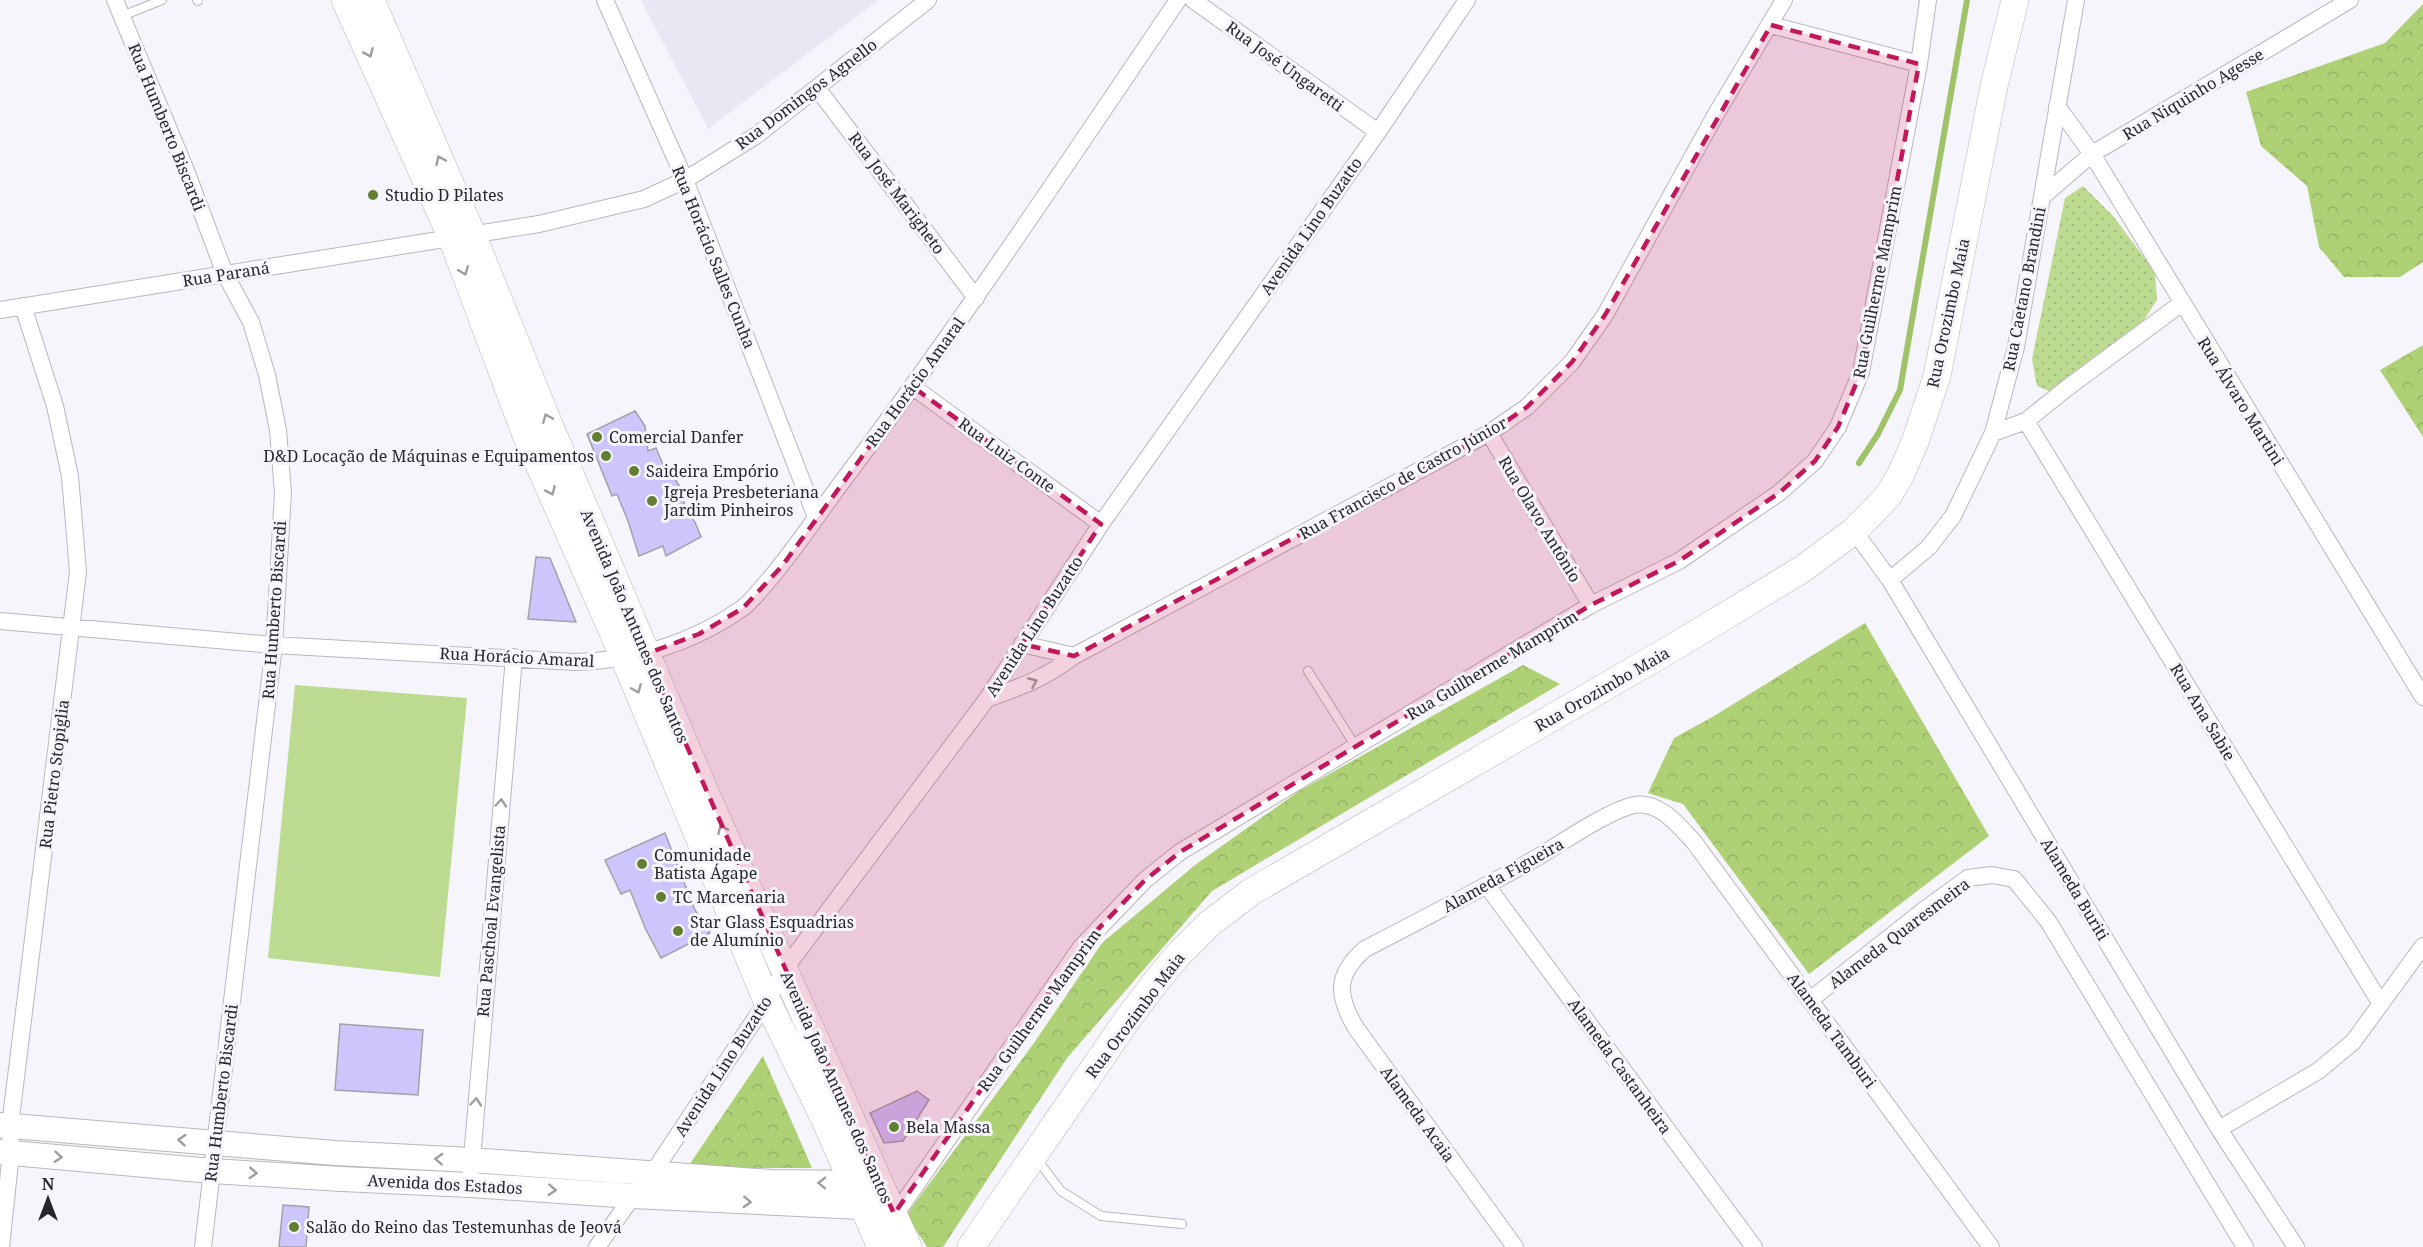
<svg xmlns="http://www.w3.org/2000/svg" width="2423" height="1247" font-family="'Noto Serif',serif">
  <style>
    .built { fill: #e8e7f4 }
    .grass { fill: url(#grass-dots) }
    .forest { fill: url(#forest-crowns) }
    .pitch { fill: #bcdb90 }
    .lines { fill: none; stroke-linecap: round; stroke-linejoin: round }
    .stream { stroke: #a0c268; stroke-width: 6 }
    .building { fill: #cdc6fc; stroke: #a2a1a7; stroke-width: 1.5 }
    .lane-casing { stroke: #b8b7bd; stroke-width: 10 }
    .street-casing { stroke: #b8b7bd; stroke-width: 18 }
    .secondary-casing { stroke: #b8b7bd; stroke-width: 26 }
    .primary-casing { stroke: #b8b7bd; stroke-width: 28 }
    .lane { stroke: #fff; stroke-width: 8 }
    .street { stroke: #fff; stroke-width: 16 }
    .secondary { stroke: #fff; stroke-width: 24 }
    .primary { stroke: #fff; stroke-width: 27 }
    .oneway { stroke: #9e9e9f }
    .marked { fill: #c2185b; fill-opacity: 0.2; stroke: #c2185b; stroke-width: 4.5; stroke-dasharray: 12 8; stroke-linejoin: round }
    .poi-dot { fill: #627e32; stroke: #f6f5fb; stroke-width: 2 }
    .labels { text-anchor: middle; dominant-baseline: central; stroke-width: 6; stroke-linejoin: round; paint-order: stroke }
    .street-label { font-size: 16px; fill: #272729; stroke: #f6f5fb }
    .poi-label { font-size: 16px; fill: #272729; stroke: #f6f5fb; text-anchor: start }
  </style>
  <defs>
    <pattern id="grass-dots" width="8" height="8" patternUnits="userSpaceOnUse" patternTransform="scale(1.5)"><rect width="8" height="8" fill="#bcdb90"/><path d="M2 2h.1M6 6h.1" fill="none" stroke="#a2bc7c" stroke-width="1.8" stroke-linecap="round"/></pattern>
    <pattern id="forest-crowns" width="20" height="18" patternUnits="userSpaceOnUse" patternTransform="scale(1.5)"><rect width="20" height="18" fill="#aed176"/><path d="M2 6a3 3 0 1 1 6 0M12 15a3 3 0 1 1 6 0" fill="none" stroke="#96b366"/></pattern>
  </defs>
  <rect width="100%" height="100%" fill="#f6f5fb"/>
  <!-- built -->
  <path class="built" d="M641,0H879L708,129Z"/>
  <!-- grass -->
  <path class="grass" d="M2083,186L2113,216L2155,272L2157,300L2138,329L2051,392L2037,386L2032,359L2065,198Z"/>
  <!-- forest -->
  <path class="forest" d="M2423,4V262L2400,277H2344L2319,247L2307,186L2261,146L2246,92L2385,43Z
    M2423,345V437L2380,370Z
    M1865,623L1989,836L1809,974L1683,804L1648,793L1674,738L1714,716Z
    M1523,665L1560,684L1212,891L1067,1058L943,1247H927L906,1215L1034,1043L1102,943L1195,865L1299,791Z
    M763,1056L812,1168H687Z"/>
  <!-- pitch -->
  <path class="pitch" d="M295,685L467,698L440,977L268,958Z"/>
  <g class="lines">
    <!-- stream -->
    <path class="stream" d="M1859,463L1878,434L1900,390L1967,0"/>
  </g>
  <!-- building -->
  <path class="building" d="M635,411L645,426L648,451L656,448L667,474L671,472L680,487L686,510L695,522L701,537L666,556L663,546L639,556L628,521L617,494L612,496L587,434Z
    M536,557L550,558L576,622L528,619Z
    M665,833L695,910L710,933L661,958L646,930L630,890L621,894L605,860Z
    M340,1024L423,1030L418,1095L335,1090Z
    M917,1091L929,1100L903,1141L884,1143L870,1113Z
    M283,1205L309,1207L306,1247H279Z"/>
  <g class="lines">
    <defs>
      <path id="lane" d="M197,0L198,1
        M122,16L162,0
        M1308,671L1356,747
        M1036,1158L1061,1191L1101,1216L1182,1224"/>
      <path id="street" d="M115,0L185,168L225,274L251,322L267,375L278,430L283,493L274,645L203,1247
        M605,0L685,180L816,517
        M1193,0L1378,132
        M1771,25L1919,64
        M817,88L976,298
        M2057,106L2092,154L2423,697
        M2042,197L2092,154L2350,0
        M0,310L539,224L644,199L685,180L757,135L928,0
        M913,387L1101,524
        M2026,421L2381,1004
        M1489,433L1591,605
        M1993,433L2026,421L2067,388L2182,303
        M1854,531L1890,580L2219,1129L2296,1247
        M1890,580L1929,547L1953,516L1993,433L2016,347L2076,0
        M0,621L274,645L575,662C634,661 693,643 741,609C749,604 755,596 761,589C791,556 815,518 842,482C960,325 1068,162 1178,0
        M1022,644L1074,656
        M987,699C1020,687 1046,678 1074,656L1489,433L1527,407L1572,362L1605,315L1716,114L1784,0
        M1487,886L1754,1247
        M1810,1000L1924,910L1968,878L1992,875L2014,879L2048,921L2245,1247
        M2219,1129L2318,1071L2353,1042L2423,946
        M471,1171L514,657
        M891,1221L1081,947L1145,880L1180,852L1591,605L1679,561L1779,493L1815,461L1838,427L1861,372L1919,64L1928,0
        M1,1247L11,1153L10,1126L78,572L70,476L55,406L23,306
        M597,1247L633,1196L652,1174L767,1001L784,970L987,699L1101,524L1378,132L1467,0
        M1515,1247L1356,1028C1336,995 1336,974 1365,949C1423,919 1481,889 1538,857C1561,843 1610,810 1634,805C1659,800 1679,826 1694,842L1991,1247"/>
      <path id="secondary" d="M0,1125L335,1153L471,1160L771,1182L869,1183
        M0,1152L212,1171L342,1179L470,1185L633,1196L881,1208"/>
      <path id="primary" d="M345,0L452,238L526,435L623,655L767,1001L826,1122L881,1247
        M371,0L472,234L548,422L706,794L908,1247
        M971,1247L1127,1020L1158,979L1178,955L1209,924L1251,892L1679,644L1801,570L1854,531L1888,496L1900,476L1915,442L1937,376L1994,86L2015,0"/>
    </defs>
    <!-- lane casing -->
    <use href="#lane" class="lane-casing"/>
    <!-- street casing -->
    <use href="#street" class="street-casing"/>
    <!-- secondary casing -->
    <use href="#secondary" class="secondary-casing"/>
    <!-- primary casing -->
    <use href="#primary" class="primary-casing"/>
    <!-- lane -->
    <use href="#lane" class="lane"/>
    <!-- street -->
    <use href="#street" class="street"/>
    <!-- secondary -->
    <use href="#secondary" class="secondary"/>
    <!-- primary -->
    <use href="#primary" class="primary"/>
  </g>
  <!-- one-way arrows -->
  <defs><path id="oneway-chevron" d="M-2-3.5L2.5 0L-2 3.5" fill="none" stroke-width="1.6" stroke-linecap="round" stroke-linejoin="round" transform="scale(1.5)"/></defs>
  <g class="oneway">
    <use href="#oneway-chevron" transform="translate(369 53) rotate(66)"/>
    <use href="#oneway-chevron" transform="translate(440 160) rotate(-114)"/>
    <use href="#oneway-chevron" transform="translate(464 271) rotate(69)"/>
    <use href="#oneway-chevron" transform="translate(547 418) rotate(-112)"/>
    <use href="#oneway-chevron" transform="translate(551 491) rotate(66)"/>
    <use href="#oneway-chevron" transform="translate(1033 682) rotate(-24)"/>
    <use href="#oneway-chevron" transform="translate(637 689) rotate(67)"/>
    <use href="#oneway-chevron" transform="translate(501 803) rotate(-85)"/>
    <use href="#oneway-chevron" transform="translate(722 829) rotate(-114)"/>
    <use href="#oneway-chevron" transform="translate(476 1102) rotate(-85)"/>
    <use href="#oneway-chevron" transform="translate(182 1140) rotate(-176)"/>
    <use href="#oneway-chevron" transform="translate(58 1157) rotate(5)"/>
    <use href="#oneway-chevron" transform="translate(439 1159) rotate(-177)"/>
    <use href="#oneway-chevron" transform="translate(253 1173) rotate(4)"/>
    <use href="#oneway-chevron" transform="translate(822 1183) rotate(-179)"/>
    <use href="#oneway-chevron" transform="translate(552 1190) rotate(4)"/>
    <use href="#oneway-chevron" transform="translate(747 1202) rotate(3)"/>
  </g>
  <!-- marked area -->
  <path class="marked" d="M1771,25L1919,64L1861,372L1838,427L1815,461L1779,493L1679,561L1591,605L1180,852L1145,880L1081,947L894,1214L646,654L699,634L743,608L782,566L913,387L1101,524L1022,644L1074,656L1489,433L1527,407L1572,362L1605,315Z"/>
  <!-- markers -->
  <g class="poi-dot">
    <circle cx="373" cy="195" r="6"/>
    <circle cx="597" cy="437" r="6"/>
    <circle cx="606" cy="456" r="6"/>
    <circle cx="634" cy="471" r="6"/>
    <circle cx="652" cy="501" r="6"/>
    <circle cx="642" cy="864" r="6"/>
    <circle cx="661" cy="897" r="6"/>
    <circle cx="678" cy="931" r="6"/>
    <circle cx="894" cy="1127" r="6"/>
    <circle cx="294" cy="1227" r="6"/>
  </g>
  <g class="labels">
    <!-- street labels -->
    <g class="street-label">
      <text transform="translate(1285 66) rotate(36)">Rua José Ungaretti</text>
      <text transform="translate(806 94) rotate(-37)">Rua Domingos Agnello</text>
      <text transform="translate(2193 94) rotate(-31)">Rua Niquinho Agesse</text>
      <text transform="translate(167 127) rotate(68)">Rua Humberto Biscardi</text>
      <text transform="translate(897 193) rotate(53)">Rua José Marigheto</text>
      <text transform="translate(1311 226) rotate(-55)">Avenida Lino Buzatto</text>
      <text transform="translate(714 257) rotate(68)">Rua Horácio Salles Cunha</text>
      <text transform="translate(226 274) rotate(-9)">Rua Paraná</text>
      <text transform="translate(1877 282) rotate(-79)">Rua Guilherme Mamprim</text>
      <text transform="translate(2024 289) rotate(-79)">Rua Caetano Brandini</text>
      <text transform="translate(1948 313) rotate(-78)">Rua Orozimbo Maia</text>
      <text transform="translate(915 382) rotate(-54)">Rua Horácio Amaral</text>
      <text transform="translate(2241 401) rotate(58)">Rua Álvaro Martini</text>
      <text transform="translate(1007 455) rotate(36)">Rua Luiz Conte</text>
      <text transform="translate(1403 478) rotate(-29)">Rua Francisco de Castro Júnior</text>
      <text transform="translate(1540 519) rotate(59)">Rua Olavo Antônio</text>
      <text transform="translate(274 610) rotate(-86)">Rua Humberto Biscardi</text>
      <text transform="translate(635 626) rotate(67)">Avenida João Antunes dos Santos</text>
      <text transform="translate(1034 626) rotate(-57)">Avenida Lino Buzatto</text>
      <text transform="translate(517 657) rotate(3)">Rua Horácio Amaral</text>
      <text transform="translate(1492 665) rotate(-31)">Rua Guilherme Mamprim</text>
      <text transform="translate(1602 689) rotate(-30)">Rua Orozimbo Maia</text>
      <text transform="translate(2203 712) rotate(59)">Rua Ana Sabie</text>
      <text transform="translate(54 774) rotate(-83)">Rua Pietro Stopiglia</text>
      <text transform="translate(1503 875) rotate(-29)">Alameda Figueira</text>
      <text transform="translate(2075 889) rotate(59)">Alameda Buriti</text>
      <text transform="translate(491 921) rotate(-85)">Rua Paschoal Evangelista</text>
      <text transform="translate(1899 933) rotate(-37)">Alameda Quaresmeira</text>
      <text transform="translate(1039 1010) rotate(-54)">Rua Guilherme Mamprim</text>
      <text transform="translate(1135 1015) rotate(-53)">Rua Orozimbo Maia</text>
      <text transform="translate(1832 1030) rotate(54)">Alameda Tamburi</text>
      <text transform="translate(723 1066) rotate(-57)">Avenida Lino Buzatto</text>
      <text transform="translate(1620 1066) rotate(54)">Alameda Castanheira</text>
      <text transform="translate(837 1087) rotate(66)">Avenida João Antunes dos Santos</text>
      <text transform="translate(221 1093) rotate(-83)">Rua Humberto Biscardi</text>
      <text transform="translate(1418 1114) rotate(54)">Alameda Acaia</text>
      <text transform="translate(445 1184) rotate(3)">Avenida dos Estados</text>
    </g>
    <!-- poi labels -->
    <g class="poi-label">
      <text x="385" y="195">Studio D Pilates</text>
      <text x="609" y="437">Comercial Danfer</text>
      <text x="594" y="456" text-anchor="end">D&amp;D Locação de Máquinas e Equipamentos</text>
      <text x="646" y="471">Saideira Empório</text>
      <text x="664" y="492">Igreja Presbeteriana<tspan x="664" dy="18">Jardim Pinheiros</tspan></text>
      <text x="654" y="855">Comunidade<tspan x="654" dy="18">Batista Ágape</tspan></text>
      <text x="673" y="897">TC Marcenaria</text>
      <text x="690" y="922">Star Glass Esquadrias<tspan x="690" dy="18">de Alumínio</tspan></text>
      <text x="906" y="1127">Bela Massa</text>
      <text x="306" y="1227">Salão do Reino das Testemunhas de Jeová</text>
    </g>
  </g>
  <!-- north arrow -->
  <g transform="translate(48 1199)" stroke="#f6f5fb" stroke-width="4.5" paint-order="stroke">
  <path d="M0-4.5L10 22L0 15L-10 22Z" fill="#272729"/>
  <text y="-9" font-size="16" font-weight="bold" text-anchor="middle" fill="#272729">N</text>
  </g>
</svg>
